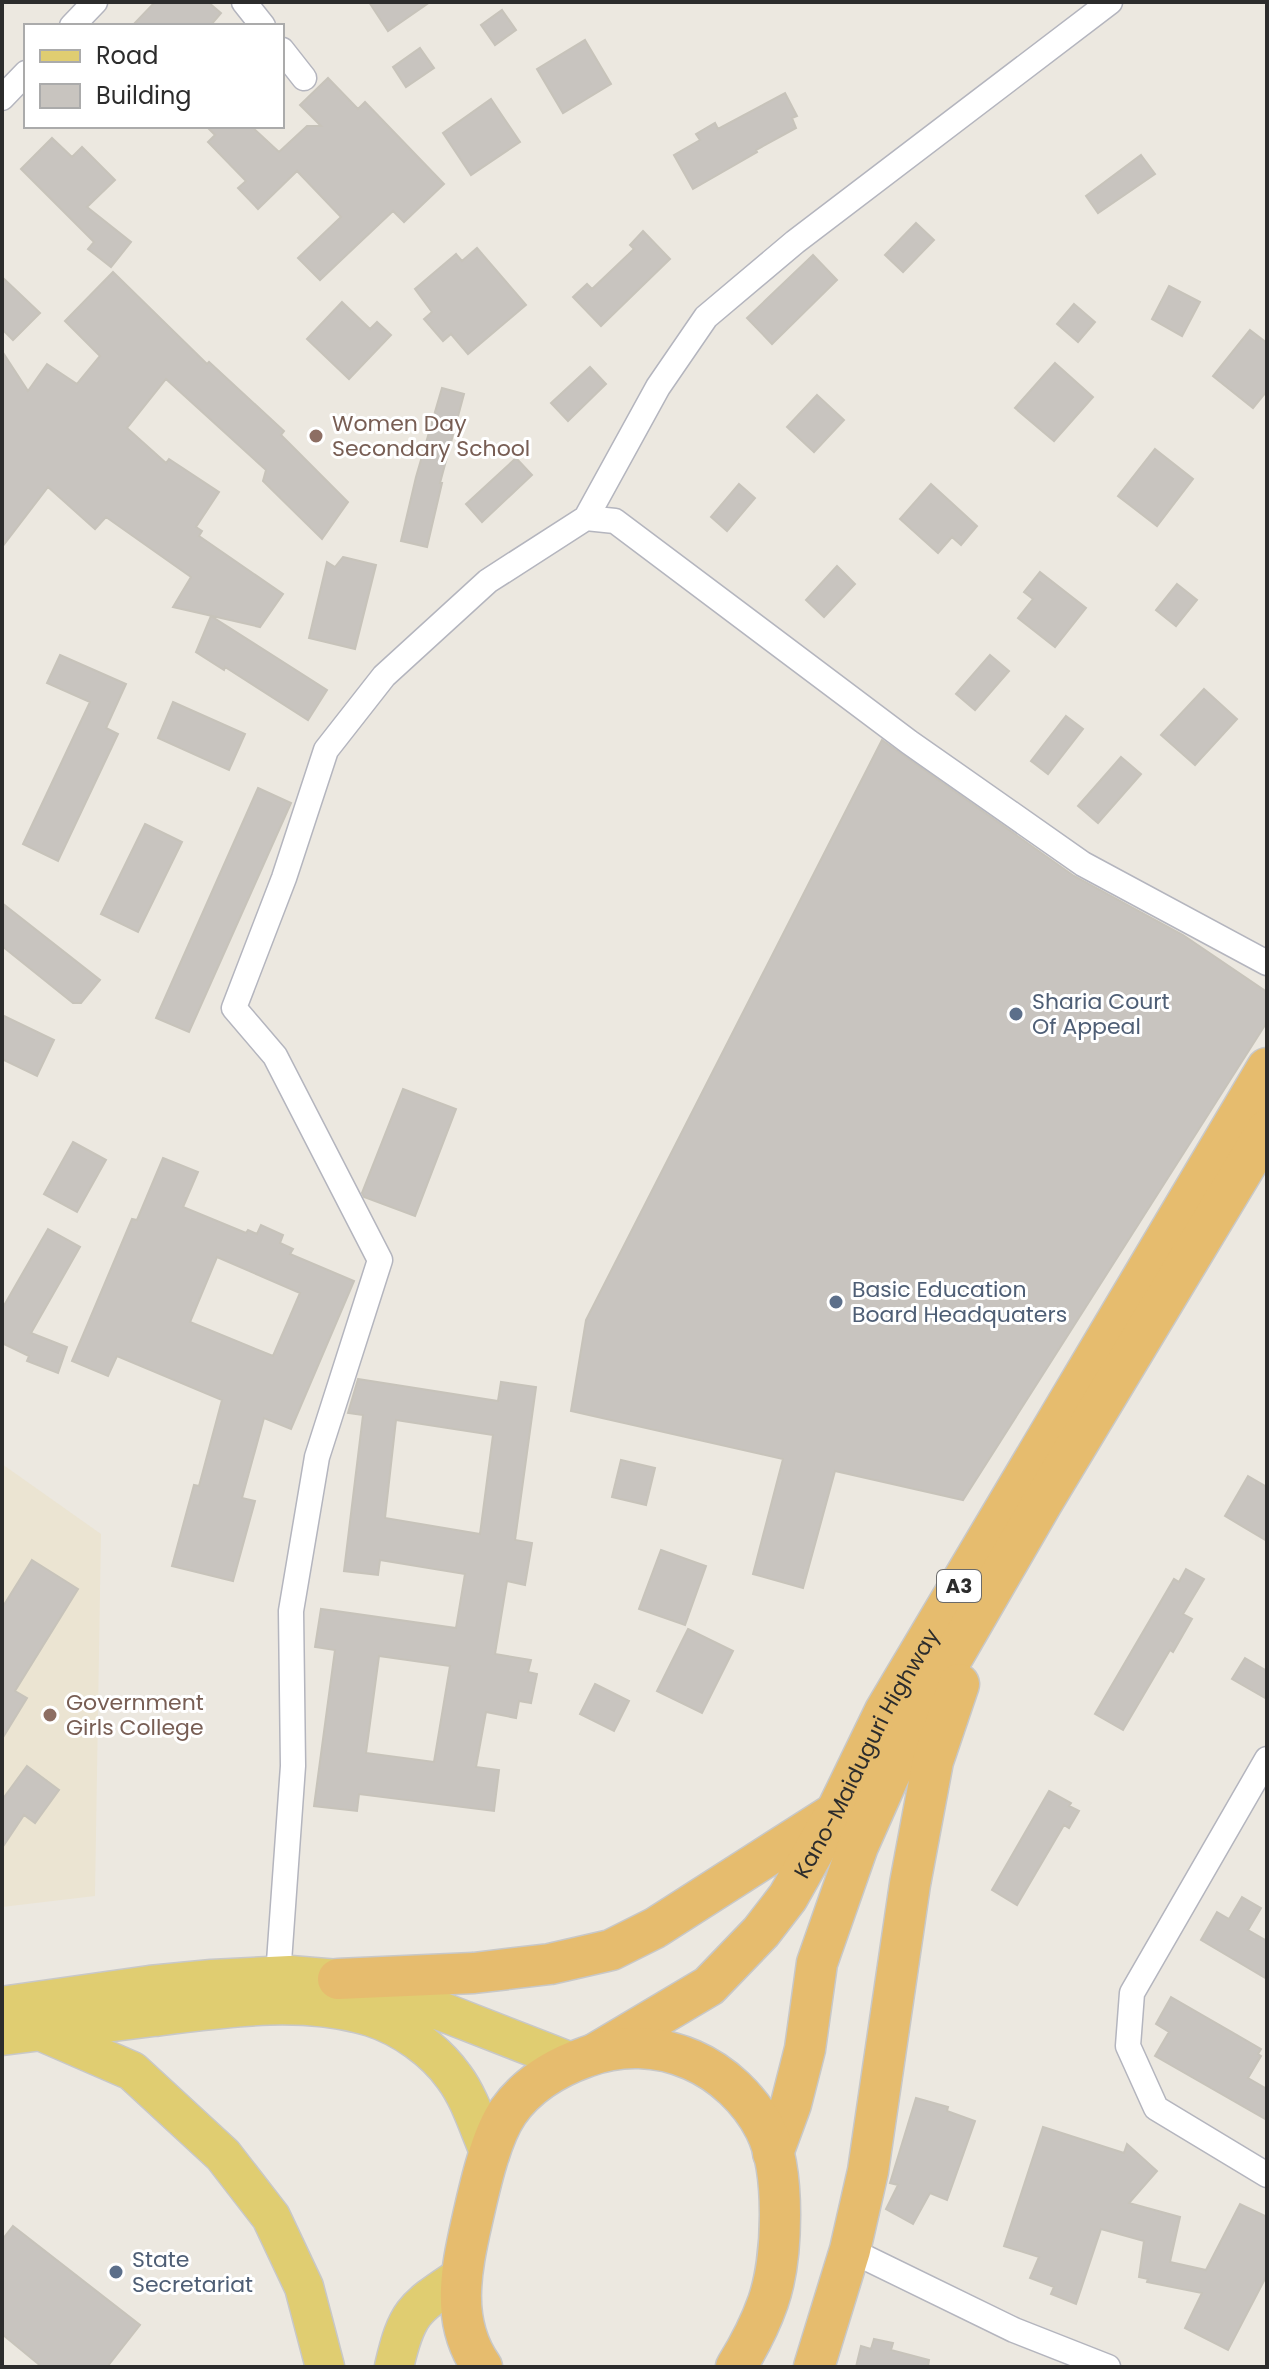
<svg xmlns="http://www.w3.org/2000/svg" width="1269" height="2369" font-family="Poppins,sans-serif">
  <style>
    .education { fill: #ebe4d2 }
    .building { fill: #c8c4bf; stroke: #c7c3ba; stroke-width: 2; fill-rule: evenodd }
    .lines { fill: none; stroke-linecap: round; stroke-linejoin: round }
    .minor-casing { stroke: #b4b5be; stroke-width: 27 }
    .primary-casing { stroke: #c8c8c8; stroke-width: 41 }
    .trunk-casing { stroke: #c8c8c8; stroke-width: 43 }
    .minor { stroke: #fff; stroke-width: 24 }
    .primary { stroke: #e0cd71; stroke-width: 38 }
    .trunk { stroke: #e6bc6e; stroke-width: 40 }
    .education-dot { fill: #8d6e63; stroke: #fff; stroke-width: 3 }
    .service-dot { fill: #5c6f8a; stroke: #fff; stroke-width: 3 }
    .labels { text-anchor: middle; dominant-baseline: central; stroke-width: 6; stroke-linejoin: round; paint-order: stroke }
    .shield { fill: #fff; stroke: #6b6b6b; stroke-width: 2 }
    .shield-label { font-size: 20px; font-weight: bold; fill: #2c2c2c }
    .education-label { font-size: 22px; fill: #785e54; stroke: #fff; text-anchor: start }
    .service-label { font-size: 22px; fill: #4e5e75; stroke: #fff; text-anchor: start }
    .street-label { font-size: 22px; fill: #2c2c2c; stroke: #fff }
  </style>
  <rect width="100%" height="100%" fill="#ece8e0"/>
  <!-- education -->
  <path class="education" d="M2,1464L101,1534L95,1896L2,1907Z"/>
  <!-- building -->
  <path class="building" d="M155,2H208L221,13L210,26H132Z
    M369,2H430L388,31Z
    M502,10L516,30L495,45L481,25Z
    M585,40L611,84L563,113L537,69Z
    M420,48L434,68L406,87L393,67Z
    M328,78L358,109L365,102L444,184L404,222L393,211L320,280L298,258L341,217L297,171L258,209L238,188L246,181L208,142L215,135L206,126H251L279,152L307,126H321L300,105Z
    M785,93L797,116L792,118L796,128L756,150L757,152L693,189L674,155L700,140L696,134L715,123L718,129Z
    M491,99L520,142L471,175L443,133Z
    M52,138L72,157L82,147L115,180L87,207L131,242L111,267L88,249L94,242L21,169Z
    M1141,155L1155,174L1098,213L1086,196Z
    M916,223L934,240L903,272L885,255Z
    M643,231L670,259L601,326L573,297L587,284L592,289L634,249L630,245Z
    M477,248L526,305L468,354L451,334L443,341L424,319L432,312L415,289L456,254L462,261Z
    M813,255L837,280L772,344L747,318Z
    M113,272L207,364L209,362L284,431L281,435L348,502L322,539L263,481L266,470L166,379L127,428L166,463L169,459L219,492L196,527L202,531L199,536L283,594L260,627L173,607L191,577L106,517L95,529L48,487L2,547V351L28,391L47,364L77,384L100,356L65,321Z
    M2,277L40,313L13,340L2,329Z
    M1169,286L1200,302L1182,336L1152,319Z
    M342,302L370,329L377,322L391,335L349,379L307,339Z
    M1074,304L1095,322L1078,342L1057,324Z
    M1250,330L1267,343V391L1253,408L1213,376Z
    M1055,363L1093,397L1054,441L1015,408Z
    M590,367L606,384L568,421L551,403Z
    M442,388L464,394L440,483H442L427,547L401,541L416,477Z
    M817,395L844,420L814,452L787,427Z
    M1155,449L1193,479L1157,526L1118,496Z
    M516,458L532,475L482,522L466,504Z
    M739,484L755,498L727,531L711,517Z
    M931,484L977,526L961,545L952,537L938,553L900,519Z
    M343,557L376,565L355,649L309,638L327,562L335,567Z
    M837,566L855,584L824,617L806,600Z
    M1040,572L1086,608L1055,647L1018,618L1033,599L1024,592Z
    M1177,584L1197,600L1176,626L1156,610Z
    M211,616L327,690L308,720L225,667L224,670L196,652Z
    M60,655L126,684L106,728L118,734L58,861L23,844L90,702L47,683Z
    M990,655L1009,671L975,710L956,694Z
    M1204,689L1237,719L1195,765L1161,735Z
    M173,702L245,734L229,770L158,738Z
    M1066,716L1083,729L1048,774L1031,761Z
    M882,740L1074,876L1183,935L1267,992V1022L963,1500L835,1471L803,1588L753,1574L783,1459L571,1411L586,1320Z
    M1121,757L1141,774L1098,823L1078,806Z
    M258,788L291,803L189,1032L156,1018Z
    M145,824L182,842L138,932L101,914Z
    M2,903L100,980L81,1003H73L2,946Z
    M2,1015L54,1040L37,1076L2,1059Z
    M403,1089L456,1109L415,1216L364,1197L362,1193Z
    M73,1142L106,1160L77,1212L44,1194Z
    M163,1158L198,1172L183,1207L246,1233L248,1230L257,1234L261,1225L283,1235L280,1243L293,1249L290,1254L354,1281L291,1429L264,1418L242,1498L255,1501L233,1581L172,1566L194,1485L199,1486L222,1400L117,1356L108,1376L72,1361L132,1219L137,1220ZM217,1257L300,1293L273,1356L190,1322Z
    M48,1229L80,1247L31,1333L67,1347L58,1373L27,1361L29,1356L2,1343V1309Z
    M358,1379L498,1401L501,1382L536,1387L515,1540L532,1543L525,1585L507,1581L495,1654L531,1660L528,1672L537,1674L531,1703L519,1701L516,1718L486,1712L476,1767L499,1770L494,1811L359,1794L357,1811L314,1806L335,1650L315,1647L321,1609L456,1628L465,1574L380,1560L378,1575L344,1571L363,1415L348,1413ZM396,1420L493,1435L480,1534L385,1518ZM379,1656L450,1666L434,1762L366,1753Z
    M621,1460L655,1468L646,1505L612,1497Z
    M1248,1476L1267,1487V1541L1225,1516Z
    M661,1550L706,1566L685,1625L639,1609Z
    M32,1560L78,1589L15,1691L27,1698L2,1739V1608Z
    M1186,1569L1204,1579L1183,1614L1192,1619L1173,1652L1170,1650L1123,1730L1095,1714L1174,1579L1179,1582Z
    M688,1629L733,1651L702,1713L657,1691Z
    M1245,1658L1267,1671V1699L1232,1679Z
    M595,1684L629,1701L614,1731L580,1714Z
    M27,1766L59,1790L35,1823L24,1815L2,1848V1800Z
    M1049,1791L1071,1803L1069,1806L1079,1811L1069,1828L1064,1825L1017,1905L992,1890Z
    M1242,1897L1261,1908L1248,1930L1267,1941V1979L1201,1940L1217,1912L1229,1919Z
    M1171,1997L1261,2049L1258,2054L1261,2056L1248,2078L1267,2089V2120L1155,2056L1169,2032L1156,2024Z
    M916,2098L948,2107L947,2111L975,2121L947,2200L930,2193L913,2224L886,2209L898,2185L890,2183Z
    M1043,2127L1124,2153L1127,2144L1157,2171L1129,2203L1180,2217L1170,2262L1206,2270L1240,2204L1267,2217V2275L1228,2350L1185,2328L1202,2293L1147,2282L1148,2279L1139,2277L1144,2241L1101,2229L1076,2304L1051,2294L1054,2287L1030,2278L1039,2257L1004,2246Z
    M13,2226L140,2325L107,2367H42L2,2334V2240Z
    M874,2339L893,2343L891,2350L929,2360L928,2367H856L861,2346L871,2349Z"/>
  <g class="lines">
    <defs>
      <path id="minor" d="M244,2L263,26
        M72,26L95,2
        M282,50L304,78
        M2,98L26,73
        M586,518L615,521L909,742L1083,864L1267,963
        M1267,1759L1132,1993L1128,2046L1156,2108L1267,2175
        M278,1976L293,1766L291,1611L317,1457L380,1260L275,1056L234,1008L284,878L326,750L384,676L488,581L586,518L658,387L706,317L795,242L1110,2
        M850,2250L1014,2330L1108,2367"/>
      <path id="primary" d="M2,2006L150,1985L212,1979L290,1975L338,1979L443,2012L571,2062
        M40,2031L132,2071L223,2155L271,2217L304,2287L325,2367
        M2,2036C52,2030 103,2023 153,2017C224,2008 302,1996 371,2017C402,2027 435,2050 454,2077C470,2098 479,2129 490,2154
        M394,2367C407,2311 414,2308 460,2277"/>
      <g id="trunk">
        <path d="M338,1979L474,1973L550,1964L611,1950L655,1928L830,1816"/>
        <path id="s1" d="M598,2052L709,1986L761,1932L788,1897L836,1812L885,1711L1267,1068"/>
        <path d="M773,2153L791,2104L805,2049L817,1963L858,1846L889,1776L925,1705L1042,1503L1267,1130"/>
        <path d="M482,2367C450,2322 461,2270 472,2221C479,2190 490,2138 508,2112C527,2085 555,2068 586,2057C620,2044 658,2045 692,2060C722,2073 750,2099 765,2129C786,2170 783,2259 768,2302C760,2325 749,2346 736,2367"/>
        <path d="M814,2367L850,2250L868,2171L910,1884L933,1761L959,1684"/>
      </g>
    </defs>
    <!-- minor casing -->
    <use href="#minor" class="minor-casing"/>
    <!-- primary casing -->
    <use href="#primary" class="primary-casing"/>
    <!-- trunk casing -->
    <use href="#trunk" class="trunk-casing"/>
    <!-- minor -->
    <use href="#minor" class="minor"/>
    <!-- primary -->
    <use href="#primary" class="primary"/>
    <!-- trunk -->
    <use href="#trunk" class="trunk"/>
  </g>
  <!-- markers -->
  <g class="education-dot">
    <circle cx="316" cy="436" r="8"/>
    <circle cx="50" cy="1715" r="8"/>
  </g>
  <g class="service-dot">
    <circle cx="1016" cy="1014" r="8"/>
    <circle cx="836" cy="1302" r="8"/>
    <circle cx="116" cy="2272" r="8"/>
  </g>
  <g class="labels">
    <!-- shield labels -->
    <rect class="shield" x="937" y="1570" width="44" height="32" rx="6"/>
    <g class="shield-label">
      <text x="959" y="1586">A3</text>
    </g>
    <!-- education labels -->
    <g class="education-label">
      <text x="332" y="423">Women Day<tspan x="332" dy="25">Secondary School</tspan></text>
      <text x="66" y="1702">Government<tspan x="66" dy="25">Girls College</tspan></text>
    </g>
    <!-- service labels -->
    <g class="service-label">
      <text x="1032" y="1001">Sharia Court<tspan x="1032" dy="25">Of Appeal</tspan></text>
      <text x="852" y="1289">Basic Education<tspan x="852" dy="25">Board Headquaters</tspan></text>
      <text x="132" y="2259">State<tspan x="132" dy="25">Secretariat</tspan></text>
    </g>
    <!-- street labels -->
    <g class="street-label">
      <text stroke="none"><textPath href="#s1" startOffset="412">Kano-Maiduguri Highway</textPath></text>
    </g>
  </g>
  <!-- border -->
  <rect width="1269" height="2369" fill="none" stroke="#2c2c2c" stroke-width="8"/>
  <!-- legend -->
  <rect x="24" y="24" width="260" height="104" fill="#ffffff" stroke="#ababab" stroke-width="2"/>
  <rect x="40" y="50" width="40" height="12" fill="#e0cd71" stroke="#ababab" stroke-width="2"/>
  <text x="96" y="64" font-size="24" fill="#2c2c2c">Road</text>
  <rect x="40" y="84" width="40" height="24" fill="#c8c4bf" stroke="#ababab" stroke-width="2"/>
  <text x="96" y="104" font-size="24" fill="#2c2c2c">Building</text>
</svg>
